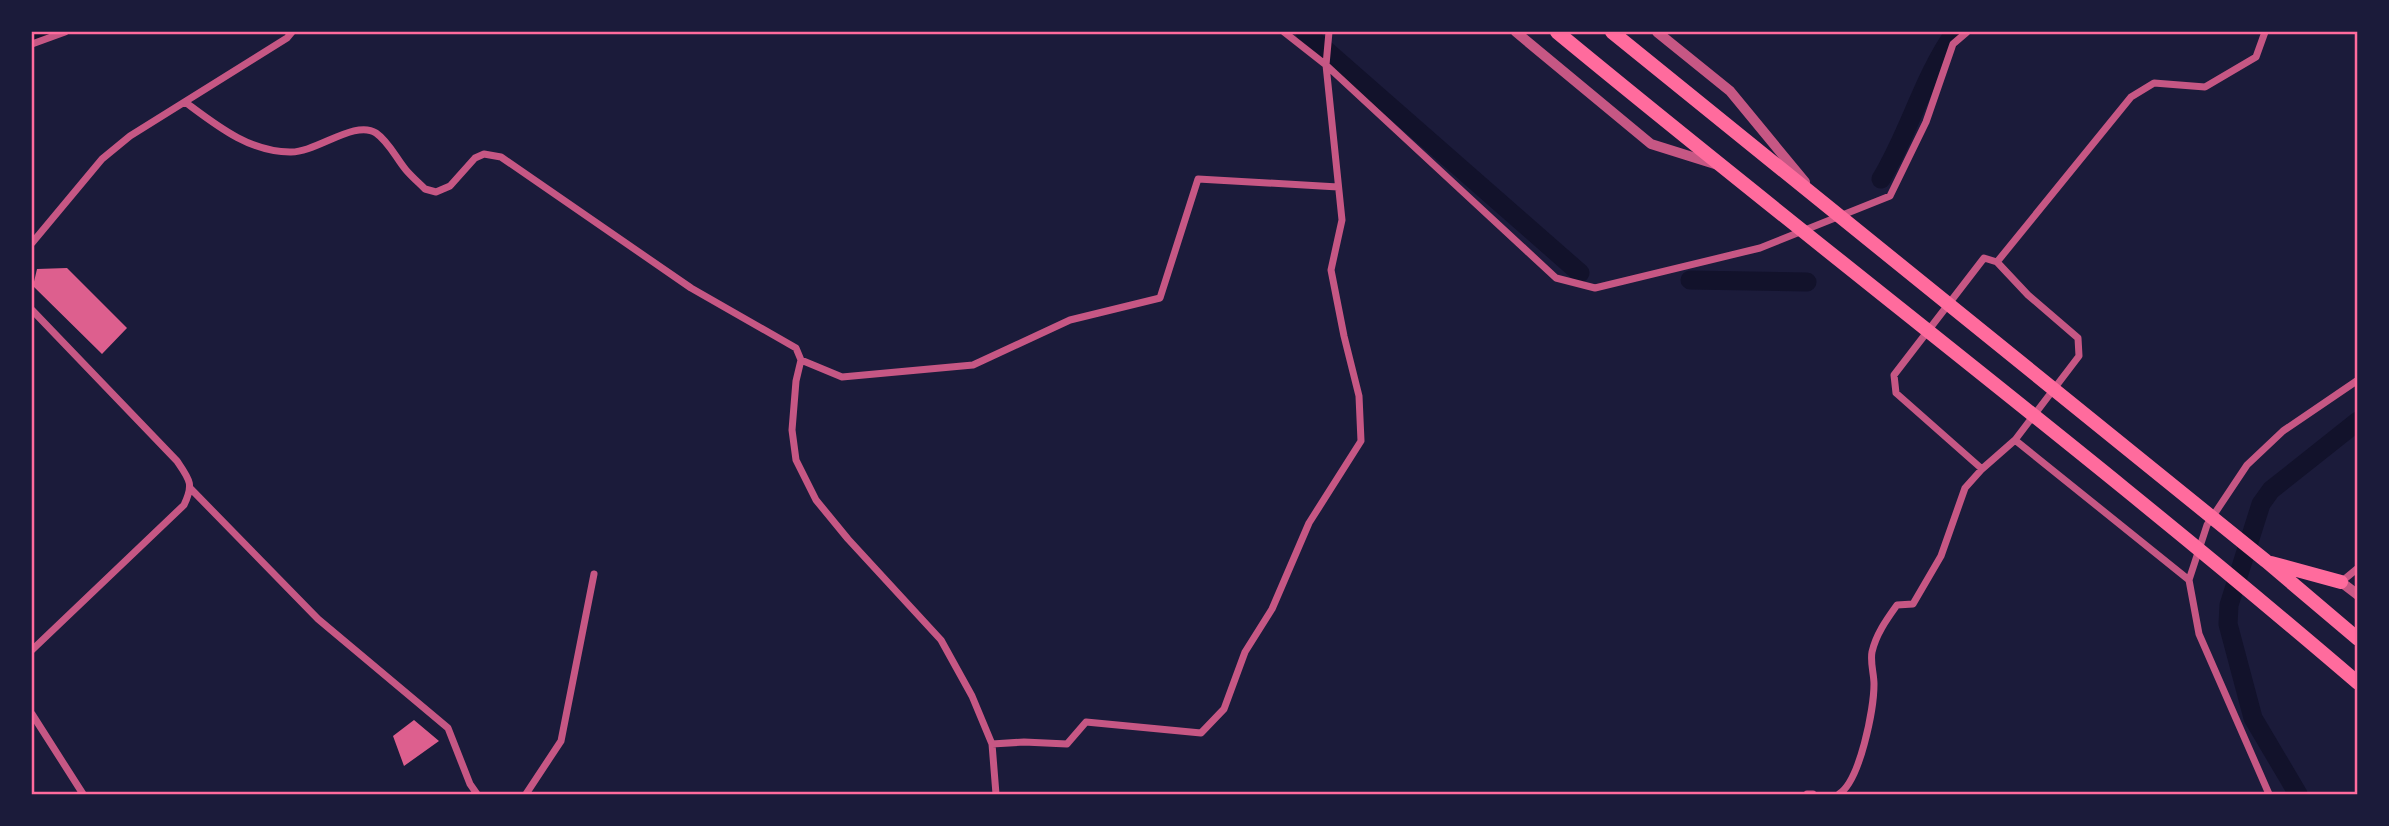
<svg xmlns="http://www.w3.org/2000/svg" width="2389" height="826" font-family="Mulish,sans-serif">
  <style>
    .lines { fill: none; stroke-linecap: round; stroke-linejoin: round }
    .canal { stroke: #12122b; stroke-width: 19 }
    .building { fill: #dd5f8e }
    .minor { stroke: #c65784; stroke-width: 7 }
    .tertiary { stroke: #c65784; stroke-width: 10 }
    .trunk { stroke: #ff6b9d; stroke-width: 14 }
    .neatline { fill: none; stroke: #ff6b9d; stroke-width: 2.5 }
  </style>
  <rect width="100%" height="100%" fill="#1b1b3a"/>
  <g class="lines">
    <!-- canal -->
    <path class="canal" d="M1305,32L1580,273
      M32,35L39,32
      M1881,179C1910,131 1923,77 1955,32
      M1690,280L1807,282
      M2298,794L2253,718L2228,624L2229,605L2261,504L2271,490L2358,421"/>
  </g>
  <!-- building -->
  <path class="building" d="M67,268L127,328L102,354L33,286L37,269Z
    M414,720L439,741L404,766L393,736Z"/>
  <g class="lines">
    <!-- minor -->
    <path class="minor" d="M1284,32L1326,65L1556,278L1595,288L1760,248L1890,196L1926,122L1953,44L1967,32
      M2265,32L2256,57L2205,87L2154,83L2131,97L1997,262L2028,295L2078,338L2079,356L2015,440L2189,580L2199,634L2269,794
      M32,44L65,32
      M185,102C216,125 249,152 290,152C316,153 355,119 376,133C389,142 396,158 406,170C412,177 419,183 425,189L436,192L450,186L475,158L484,154L501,157L691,288L796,348L801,360L796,381L792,430L796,460L816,500L848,539L941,640L972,696L992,744L996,794
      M32,243L102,159L130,136L287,38L292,32
      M32,310L177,461C190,480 194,484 184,505L32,650
      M801,360L842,377L973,365L1070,320L1160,298L1198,179L1338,187
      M1982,469L1896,393L1894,375L1984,258L1997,262
      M191,489L318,619L448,728L470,784L477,794
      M2189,580L2207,525L2247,465L2283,431L2358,380
      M2341,582L2358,568
      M32,714L83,794
      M992,744L1024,742L1067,744L1086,722L1201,733L1224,709L1245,652L1272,609L1309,523L1361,441L1359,396L1344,336L1331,270L1342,220L1326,65L1329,32
      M526,794L561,741L594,574
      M1807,794H1813
      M1839,794C1860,781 1874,709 1874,684C1874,674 1870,662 1872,652C1876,634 1887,619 1897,605L1913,604L1941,556L1965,488L1982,469L2015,440"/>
    <!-- tertiary -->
    <path class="tertiary" d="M1516,32L1651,144L1718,165
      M1657,32L1730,91L1805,182
      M2341,582L2358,595"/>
    <!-- trunk -->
    <path class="trunk" d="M1557,32C1822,251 2097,459 2358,683
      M1612,32L2266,561L2358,639
      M2271,563L2341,582"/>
  </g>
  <!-- border -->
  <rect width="2389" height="826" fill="none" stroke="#1b1b3a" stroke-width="66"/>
  <rect x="33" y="33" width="2323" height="760" class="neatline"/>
</svg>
